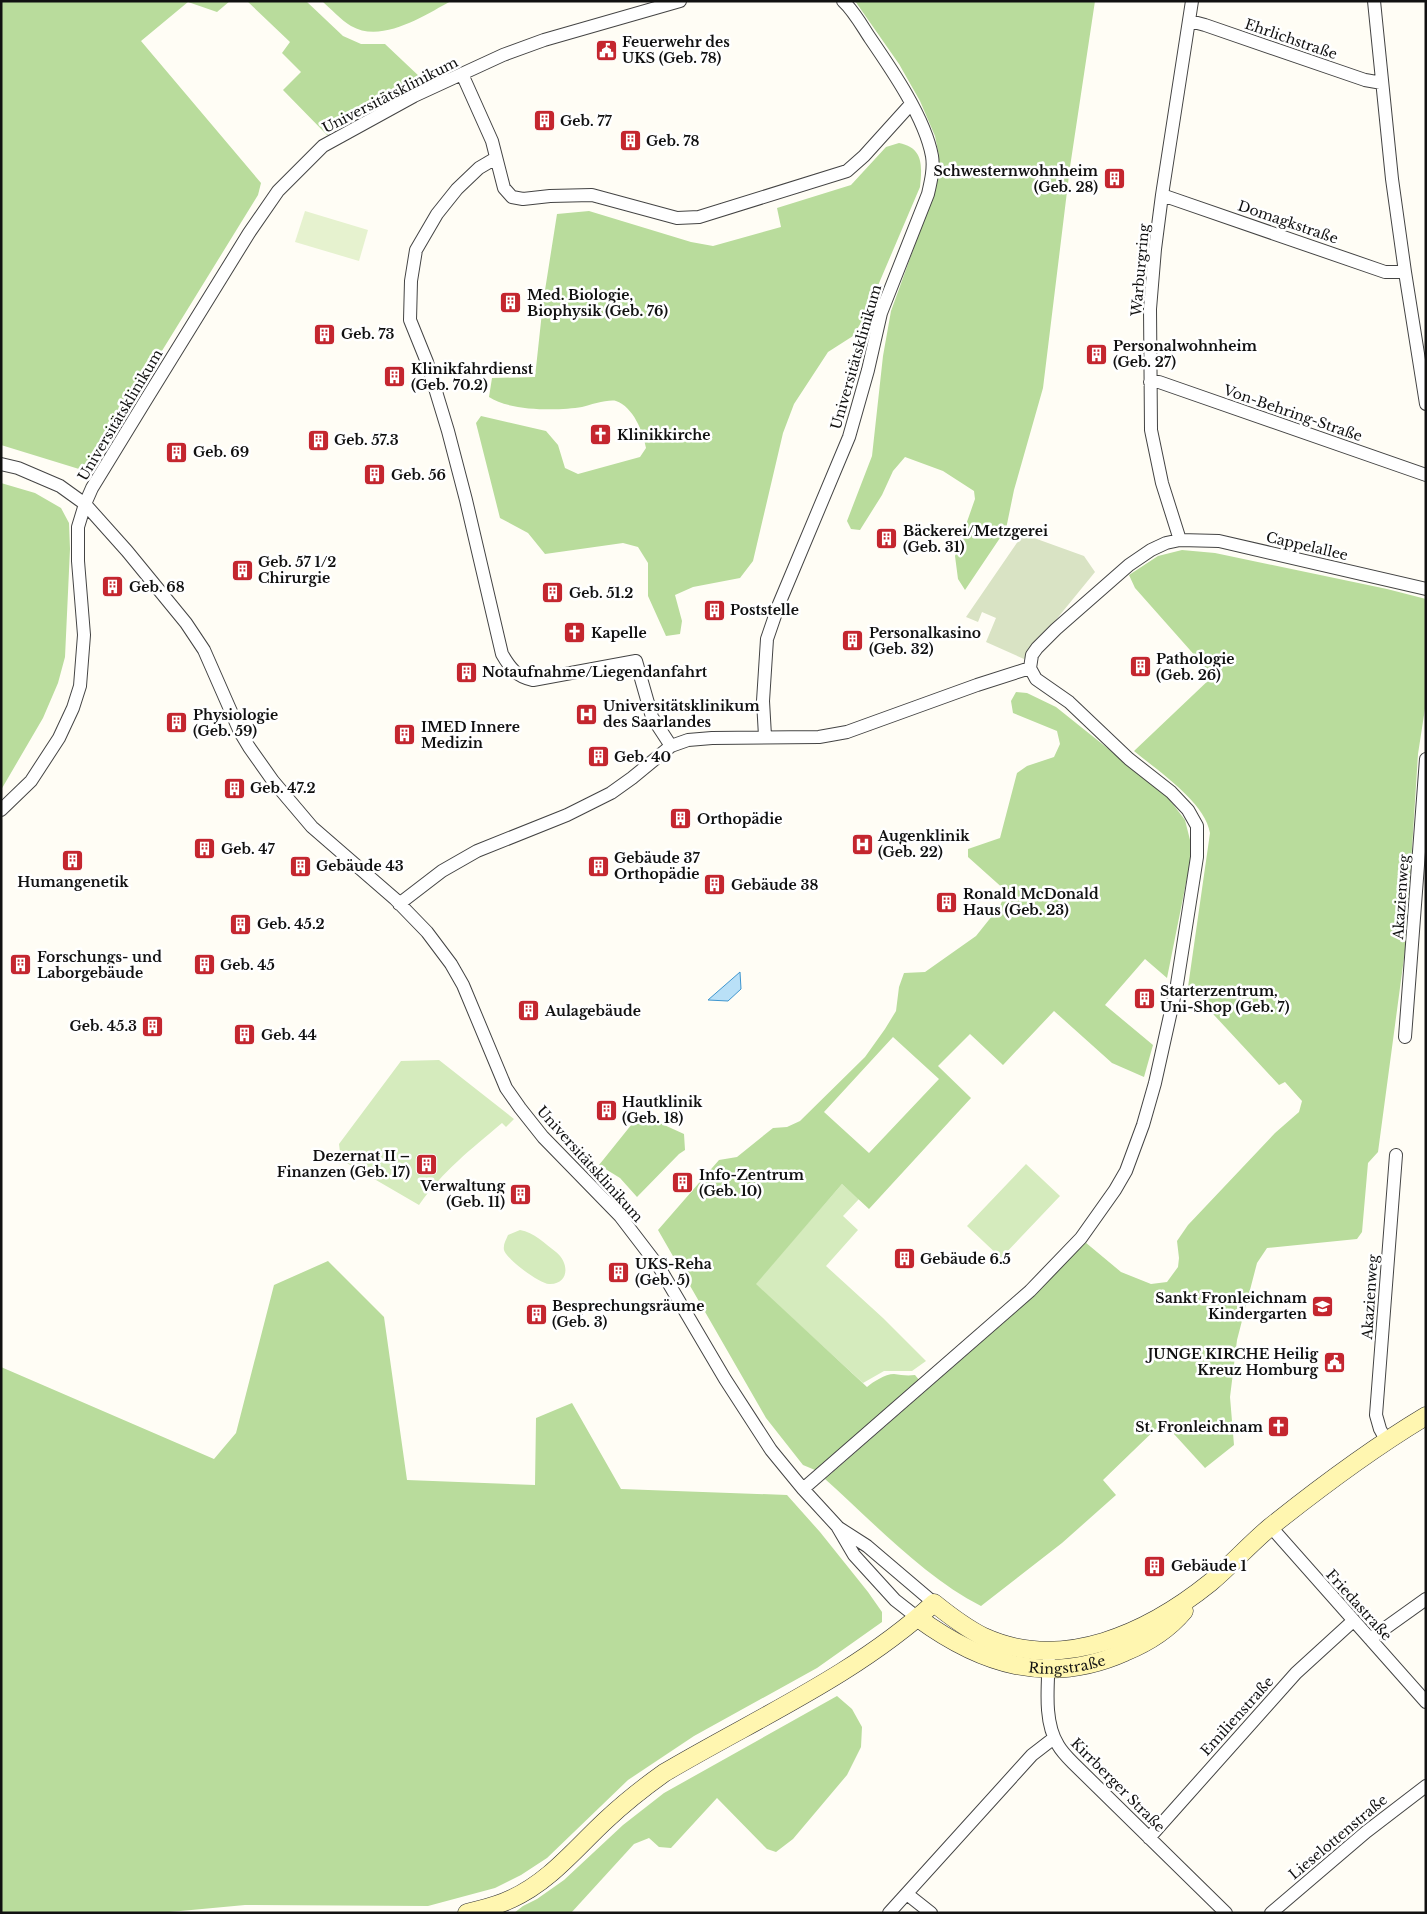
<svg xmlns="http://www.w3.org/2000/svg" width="1427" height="1914" font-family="'Libre Baskerville',serif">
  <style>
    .green { fill: #d5ebbd }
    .forest { fill: #b9dc9c; fill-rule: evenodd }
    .cemetery { fill: #d9e3c4 }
    .pitch { fill: #e6f2cf }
    .water { fill: #b9e0f7; stroke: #3f96cf }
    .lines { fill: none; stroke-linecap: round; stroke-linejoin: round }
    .street-casing { stroke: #444; stroke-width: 14 }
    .secondary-casing { stroke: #333; stroke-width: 19 }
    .street { stroke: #fff; stroke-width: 12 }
    .secondary { stroke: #fff6b0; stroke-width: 18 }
    .labels { text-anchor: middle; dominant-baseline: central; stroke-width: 5; stroke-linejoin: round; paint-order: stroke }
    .street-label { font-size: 14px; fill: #111; stroke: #fff }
    .poi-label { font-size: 14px; font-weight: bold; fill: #111; stroke: #fff; text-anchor: start }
  </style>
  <rect width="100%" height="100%" fill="#fffdf5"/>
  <!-- green -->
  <path class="green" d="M439,1060L514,1119L506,1127L502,1123C470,1150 443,1171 419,1205L345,1162L340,1152L339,1144L401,1061Z
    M1026,1164L1060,1196L1001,1258L967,1226Z
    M842,1184L859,1199L843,1216L858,1230L826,1266L883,1318L926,1361L912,1371H884L863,1383L755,1284Z
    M520,1230C534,1232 545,1244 556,1252C570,1263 569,1285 549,1284C540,1284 506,1259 504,1250C503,1244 506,1240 508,1235Z"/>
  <!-- forest -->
  <path class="forest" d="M1,1H230L217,12L188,2L141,41L261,183L258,195L91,466L79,469L1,445Z
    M247,1H306L343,36L361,44H385L421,78L327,135L283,90L301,72L282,53L290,42Z
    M322,1H451C425,15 382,44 351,26C341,20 331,9 322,1Z
    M855,1H1095L1070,167L1043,388L1014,490L1006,529L965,590L958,579L955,556L975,499L974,491L943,471L905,457L893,471L882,495L860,530L851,529L847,521L872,456L883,356L891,311L933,195L939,170V156L935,136L920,101L899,64Z
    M899,143C924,148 922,166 920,187L865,316L853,336L828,352L794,404L783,433L753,561L740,578L693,587L675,595L682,621L680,634L666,636L648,596V563L638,547L623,543L545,554L528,533L500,518L476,423L481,416L546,431L558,445L565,468L578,474L640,457L646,448C643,431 633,407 616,401C609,399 590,405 582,407C558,411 509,411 489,397L492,378L535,377L543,303L557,214L589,211L691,242L713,246L781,227L777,208L851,185L886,147Z
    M1,483L35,493L61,508L69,523L70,549L65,657L58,683L43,718L1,790Z
    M1182,550L1215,553L1387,589L1426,599V702L1418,754L1406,943L1378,1152L1368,1163L1362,1232L1357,1239L1267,1248L1257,1263L1237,1340L1230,1397L1234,1445L1205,1468L1163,1422L1103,1480L1116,1495L1062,1543L981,1606C924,1577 873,1522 825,1479L1034,1296L1085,1242L1121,1272L1151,1284L1167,1282L1178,1267L1179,1258L1177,1241L1188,1225L1275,1133L1299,1112L1302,1101L1285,1082L1279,1085L1188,987L1210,833C1205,802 1158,771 1134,751L1213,676L1135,588L1129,575L1158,556Z
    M1016,692L1027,693L1056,707L1166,795L1185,820L1191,844L1190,863L1167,978L1145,959L1105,1005L1153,1045L1144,1077L1112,1063L1054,1011L1003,1065L970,1034L938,1066L971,1098L869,1209L842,1184L756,1284L867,1387C873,1382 885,1374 894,1374C901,1375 907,1376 915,1375L920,1381L815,1470L803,1465L766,1418L658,1230L719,1160L737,1157L773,1128L787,1127L800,1121L865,1057L885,1029L896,1011L899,987L904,973L925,972L976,936L1000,906L1006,891L968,857V849L1000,838L1017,773L1027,766L1054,757L1060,744L1057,731L1013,713L1011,701ZM893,1037L939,1079L869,1153L824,1112Z
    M640,1114L684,1134L685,1150L679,1154L637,1197L620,1178L599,1165Z
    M328,1261L384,1317L407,1480L535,1485L536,1418L572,1403L621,1489L787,1495L820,1532L868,1592L882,1612V1622L817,1668L694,1736L628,1780L547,1858L521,1875L495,1888L428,1906L245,1905L159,1913H1V1367L214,1459L236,1433L274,1285Z
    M837,1696L852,1709L862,1727L861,1747L847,1775L793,1839L776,1852L767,1849L717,1798L671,1848L659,1847L649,1838L634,1844L571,1913H514L523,1906L537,1899L564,1880L623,1825L664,1793Z"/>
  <!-- cemetery -->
  <path class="cemetery" d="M1023,534L1084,556L1095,572L1024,659L986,642L996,618L982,612L978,622L966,617Z"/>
  <!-- pitch -->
  <path class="pitch" d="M305,211L368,230L359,261L295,242Z"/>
  <!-- water -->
  <path class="water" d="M740,972L741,989L728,1001L708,1000Z"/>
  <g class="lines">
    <defs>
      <path id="street" d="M1374,1L1392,179L1405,272L1426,404
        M1190,21L1205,25L1365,80L1382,83
        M462,74L492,141L504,188L512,197L523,199L550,196L592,195L677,218L699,217L847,171L864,156L911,104
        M496,158L479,168L457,189L437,214L416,250L411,281L410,320L427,362L448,431L466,500L502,654C510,668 517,677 533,680L636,661L652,717L671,746
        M1162,195L1385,272H1405
        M1150,382H1159L1426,475
        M1,464L18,468L60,486L85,504L127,551L186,623L204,650L240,732L249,747L273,781L312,827L395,899L427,932L451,964L463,985L506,1088L520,1108L543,1137L620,1216L659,1267L725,1379L771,1450L803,1489L837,1526L854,1555L895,1600L918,1618
        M1180,540L1162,483L1151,430L1150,309L1155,249L1162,195L1192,1
        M765,736L763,701L767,639L779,604L849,437L868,370L881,313L928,194C931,181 934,168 932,156C925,118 892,70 870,38C862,26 854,11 843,1
        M1,810L31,781L59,738L73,708L80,686L84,635L78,561V527L85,504L92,488L144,403L249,233L278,191L323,146L414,96L503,55L544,40L680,1
        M399,904L442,871L477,851L567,815L611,793L632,778L671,746L688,740L712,738L819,737L847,732L977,685L1030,668
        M1405,1037L1426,759
        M1386,1440L1380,1429L1376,1415L1396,1155
        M803,1489L1030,1291L1081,1238L1115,1190L1126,1171L1143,1125L1155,1083L1177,984L1197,857V826L1188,810L1171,792L1129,759L1069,702L1036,679L1030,668L1032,655L1037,648L1056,629L1129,565L1151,550L1166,543L1180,540L1219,541L1426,589
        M1271,1527L1426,1702
        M839,1528L867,1546L934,1603
        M1370,1639L1426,1599
        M1049,1650C1049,1680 1042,1719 1058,1745C1062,1752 1068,1758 1073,1763L1226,1913
        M1149,1838L1296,1673L1353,1621
        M907,1894L931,1913
        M889,1913L1032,1755L1054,1738
        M1271,1913L1366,1832L1426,1786"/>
      <g id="secondary">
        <path id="s1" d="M918,1618C982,1665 1049,1686 1125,1652C1147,1643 1169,1629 1184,1611"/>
        <path d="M467,1913C482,1909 497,1906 511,1899C549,1882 575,1849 605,1821C623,1804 643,1788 664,1773C755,1719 856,1675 934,1603C950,1616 966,1628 984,1637C1063,1673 1149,1632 1211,1582C1231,1565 1249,1545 1269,1528C1319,1488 1371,1449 1426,1416"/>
      </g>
    </defs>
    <!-- street casing -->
    <use href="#street" class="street-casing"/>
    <!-- secondary casing -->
    <use href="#secondary" class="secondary-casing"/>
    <!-- street -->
    <use href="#street" class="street"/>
    <!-- secondary -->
    <use href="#secondary" class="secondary"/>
  </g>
  <!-- icons -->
  <defs>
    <symbol id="civic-square" viewBox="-11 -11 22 22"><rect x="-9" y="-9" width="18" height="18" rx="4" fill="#c4262e" stroke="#fff"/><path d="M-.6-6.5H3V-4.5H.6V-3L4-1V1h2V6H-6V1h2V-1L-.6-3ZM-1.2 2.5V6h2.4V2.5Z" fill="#fff"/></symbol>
    <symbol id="building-square" viewBox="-11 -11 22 22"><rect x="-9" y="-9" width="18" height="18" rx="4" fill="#c4262e" stroke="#fff"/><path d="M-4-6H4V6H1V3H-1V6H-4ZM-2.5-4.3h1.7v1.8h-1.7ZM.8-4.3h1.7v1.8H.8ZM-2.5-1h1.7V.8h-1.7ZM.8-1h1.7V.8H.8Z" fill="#fff"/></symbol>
    <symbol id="church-square" viewBox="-11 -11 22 22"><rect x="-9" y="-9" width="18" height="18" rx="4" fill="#c4262e" stroke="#fff"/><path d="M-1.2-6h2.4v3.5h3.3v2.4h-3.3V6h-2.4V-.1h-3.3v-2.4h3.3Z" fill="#fff"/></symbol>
    <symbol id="hospital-square" viewBox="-11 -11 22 22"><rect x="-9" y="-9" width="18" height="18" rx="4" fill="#c4262e" stroke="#fff"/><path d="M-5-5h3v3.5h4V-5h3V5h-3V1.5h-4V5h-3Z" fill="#fff"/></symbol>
    <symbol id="school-square" viewBox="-11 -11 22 22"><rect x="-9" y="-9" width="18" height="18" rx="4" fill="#c4262e" stroke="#fff"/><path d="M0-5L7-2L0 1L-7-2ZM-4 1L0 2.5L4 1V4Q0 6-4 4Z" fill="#fff"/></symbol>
  </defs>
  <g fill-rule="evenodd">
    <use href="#civic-square" x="594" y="38" width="25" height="25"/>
    <use href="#building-square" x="532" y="108" width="25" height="25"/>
    <use href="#building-square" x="618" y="128" width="25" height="25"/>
    <use href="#building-square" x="1102" y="166" width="25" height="25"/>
    <use href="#building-square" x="498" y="290" width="25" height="25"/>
    <use href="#building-square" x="312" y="322" width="25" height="25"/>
    <use href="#building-square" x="1084" y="342" width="25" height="25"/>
    <use href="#building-square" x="382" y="364" width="25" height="25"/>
    <use href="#church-square" x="588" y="422" width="25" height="25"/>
    <use href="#building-square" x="306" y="428" width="25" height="25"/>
    <use href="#building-square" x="164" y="440" width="25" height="25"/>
    <use href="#building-square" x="362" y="462" width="25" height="25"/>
    <use href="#building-square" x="874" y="526" width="25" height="25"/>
    <use href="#building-square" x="230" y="558" width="25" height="25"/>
    <use href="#building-square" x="100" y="574" width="25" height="25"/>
    <use href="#building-square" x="540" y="580" width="25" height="25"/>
    <use href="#building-square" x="702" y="598" width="25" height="25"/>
    <use href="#church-square" x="562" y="620" width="25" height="25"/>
    <use href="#building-square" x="840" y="628" width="25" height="25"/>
    <use href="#building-square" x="1128" y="654" width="25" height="25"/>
    <use href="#building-square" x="454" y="660" width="25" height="25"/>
    <use href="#hospital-square" x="574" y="702" width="25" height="25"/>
    <use href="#building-square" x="164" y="710" width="25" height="25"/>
    <use href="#building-square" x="392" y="722" width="25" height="25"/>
    <use href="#building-square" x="586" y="744" width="25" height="25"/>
    <use href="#building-square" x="222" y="776" width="25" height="25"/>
    <use href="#building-square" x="668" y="806" width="25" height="25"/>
    <use href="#hospital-square" x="850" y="832" width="25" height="25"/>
    <use href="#building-square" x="192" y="836" width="25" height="25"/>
    <use href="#building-square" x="60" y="848" width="25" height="25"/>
    <use href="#building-square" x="288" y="854" width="25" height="25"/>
    <use href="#building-square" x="586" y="854" width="25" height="25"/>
    <use href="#building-square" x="702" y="872" width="25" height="25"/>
    <use href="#building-square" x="934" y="890" width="25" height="25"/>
    <use href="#building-square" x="228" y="912" width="25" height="25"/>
    <use href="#building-square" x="8" y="952" width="25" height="25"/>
    <use href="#building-square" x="192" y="952" width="25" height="25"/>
    <use href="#building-square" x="1132" y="986" width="25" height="25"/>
    <use href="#building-square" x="516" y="998" width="25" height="25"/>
    <use href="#building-square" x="140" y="1014" width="25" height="25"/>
    <use href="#building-square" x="232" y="1022" width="25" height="25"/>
    <use href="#building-square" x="594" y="1098" width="25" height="25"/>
    <use href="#building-square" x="414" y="1152" width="25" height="25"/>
    <use href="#building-square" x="670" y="1170" width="25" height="25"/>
    <use href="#building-square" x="508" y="1182" width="25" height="25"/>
    <use href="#building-square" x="892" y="1246" width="25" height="25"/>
    <use href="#building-square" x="606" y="1260" width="25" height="25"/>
    <use href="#school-square" x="1310" y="1294" width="25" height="25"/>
    <use href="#building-square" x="524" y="1302" width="25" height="25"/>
    <use href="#civic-square" x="1322" y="1350" width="25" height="25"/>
    <use href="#church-square" x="1266" y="1414" width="25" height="25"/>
    <use href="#building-square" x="1142" y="1554" width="25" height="25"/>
  </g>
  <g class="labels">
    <!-- street labels -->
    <g class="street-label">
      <text transform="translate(1291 39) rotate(19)">Ehrlichstraße</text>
      <text transform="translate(390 95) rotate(-27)">Universitätsklinikum</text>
      <text transform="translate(1288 222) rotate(19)">Domagkstraße</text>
      <text transform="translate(1140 270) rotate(-85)">Warburgring</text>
      <text transform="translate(856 357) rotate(-74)">Universitätsklinikum</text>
      <text transform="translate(1293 413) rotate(19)">Von-Behring-Straße</text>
      <text transform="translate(120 415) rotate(-59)">Universitätsklinikum</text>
      <text transform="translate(1307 546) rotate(13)">Cappelallee</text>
      <text transform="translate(1401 897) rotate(-86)">Akazienweg</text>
      <text transform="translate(590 1164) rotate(48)">Universitätsklinikum</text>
      <text transform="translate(1370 1297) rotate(-86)">Akazienweg</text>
      <text transform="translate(1359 1605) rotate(48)">Friedastraße</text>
      <text stroke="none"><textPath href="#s1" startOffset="161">Ringstraße</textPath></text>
      <text transform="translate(1237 1716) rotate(-48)">Emilienstraße</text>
      <text transform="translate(1118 1785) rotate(45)">Kirrberger Straße</text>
      <text transform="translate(1338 1837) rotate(-40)">Lieselottenstraße</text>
    </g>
    <!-- poi labels -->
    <g class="poi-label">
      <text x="622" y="42">Feuerwehr des<tspan x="622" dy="16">UKS (Geb. 78)</tspan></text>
      <text x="560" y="121">Geb. 77</text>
      <text x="646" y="141">Geb. 78</text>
      <text x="1098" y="171" text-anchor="end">Schwesternwohnheim<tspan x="1098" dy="16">(Geb. 28)</tspan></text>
      <text x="527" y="295">Med. Biologie,<tspan x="527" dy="16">Biophysik (Geb. 76)</tspan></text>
      <text x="341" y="334">Geb. 73</text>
      <text x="1113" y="346">Personalwohnheim<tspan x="1113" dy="16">(Geb. 27)</tspan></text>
      <text x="411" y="369">Klinikfahrdienst<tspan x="411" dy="16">(Geb. 70.2)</tspan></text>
      <text x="617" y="435">Klinikkirche</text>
      <text x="334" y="440">Geb. 57.3</text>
      <text x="193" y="452">Geb. 69</text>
      <text x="391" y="475">Geb. 56</text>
      <text x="903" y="531">Bäckerei/Metzgerei<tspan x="903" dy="16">(Geb. 31)</tspan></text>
      <text x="258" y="562">Geb. 57 1/2<tspan x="258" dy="16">Chirurgie</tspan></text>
      <text x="129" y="587">Geb. 68</text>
      <text x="569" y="593">Geb. 51.2</text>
      <text x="730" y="610">Poststelle</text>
      <text x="591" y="633">Kapelle</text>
      <text x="869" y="633">Personalkasino<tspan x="869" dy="16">(Geb. 32)</tspan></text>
      <text x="1156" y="659">Pathologie<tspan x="1156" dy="16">(Geb. 26)</tspan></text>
      <text x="482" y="672">Notaufnahme/Liegendanfahrt</text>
      <text x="603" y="706">Universitätsklinikum<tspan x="603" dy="16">des Saarlandes</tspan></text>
      <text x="193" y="715">Physiologie<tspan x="193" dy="16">(Geb. 59)</tspan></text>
      <text x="421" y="727">IMED Innere<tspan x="421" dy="16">Medizin</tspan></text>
      <text x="614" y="757">Geb. 40</text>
      <text x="250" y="788">Geb. 47.2</text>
      <text x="697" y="819">Orthopädie</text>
      <text x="878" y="836">Augenklinik<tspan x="878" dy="16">(Geb. 22)</tspan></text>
      <text x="221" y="849">Geb. 47</text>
      <text x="614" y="858">Gebäude 37<tspan x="614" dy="16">Orthopädie</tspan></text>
      <text x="316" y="866">Gebäude 43</text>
      <text x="73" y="882" text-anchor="middle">Humangenetik</text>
      <text x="731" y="885">Gebäude 38</text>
      <text x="963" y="894">Ronald McDonald<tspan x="963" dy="16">Haus (Geb. 23)</tspan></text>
      <text x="257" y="924">Geb. 45.2</text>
      <text x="37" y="957">Forschungs- und<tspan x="37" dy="16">Laborgebäude</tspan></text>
      <text x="220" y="965">Geb. 45</text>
      <text x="1160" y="991">Starterzentrum,<tspan x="1160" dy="16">Uni-Shop (Geb. 7)</tspan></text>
      <text x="545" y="1011">Aulagebäude</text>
      <text x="137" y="1026" text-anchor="end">Geb. 45.3</text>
      <text x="261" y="1035">Geb. 44</text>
      <text x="622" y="1102">Hautklinik<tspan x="622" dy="16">(Geb. 18)</tspan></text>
      <text x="410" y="1156" text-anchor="end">Dezernat II –<tspan x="410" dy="16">Finanzen (Geb. 17)</tspan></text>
      <text x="699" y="1175">Info-Zentrum<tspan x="699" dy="16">(Geb. 10)</tspan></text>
      <text x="505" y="1186" text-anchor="end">Verwaltung<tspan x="505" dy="16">(Geb. 11)</tspan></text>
      <text x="920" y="1259">Gebäude 6.5</text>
      <text x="635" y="1264">UKS-Reha<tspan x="635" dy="16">(Geb. 5)</tspan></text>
      <text x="1307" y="1298" text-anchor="end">Sankt Fronleichnam<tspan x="1307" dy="16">Kindergarten</tspan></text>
      <text x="552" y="1306">Besprechungsräume<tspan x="552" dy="16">(Geb. 3)</tspan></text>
      <text x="1318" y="1354" text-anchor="end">JUNGE KIRCHE Heilig<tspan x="1318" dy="16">Kreuz Homburg</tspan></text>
      <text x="1263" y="1427" text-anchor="end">St. Fronleichnam</text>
      <text x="1171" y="1566">Gebäude 1</text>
    </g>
  </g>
  <!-- border -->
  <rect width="1427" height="1914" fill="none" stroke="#111111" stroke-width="5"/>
</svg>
